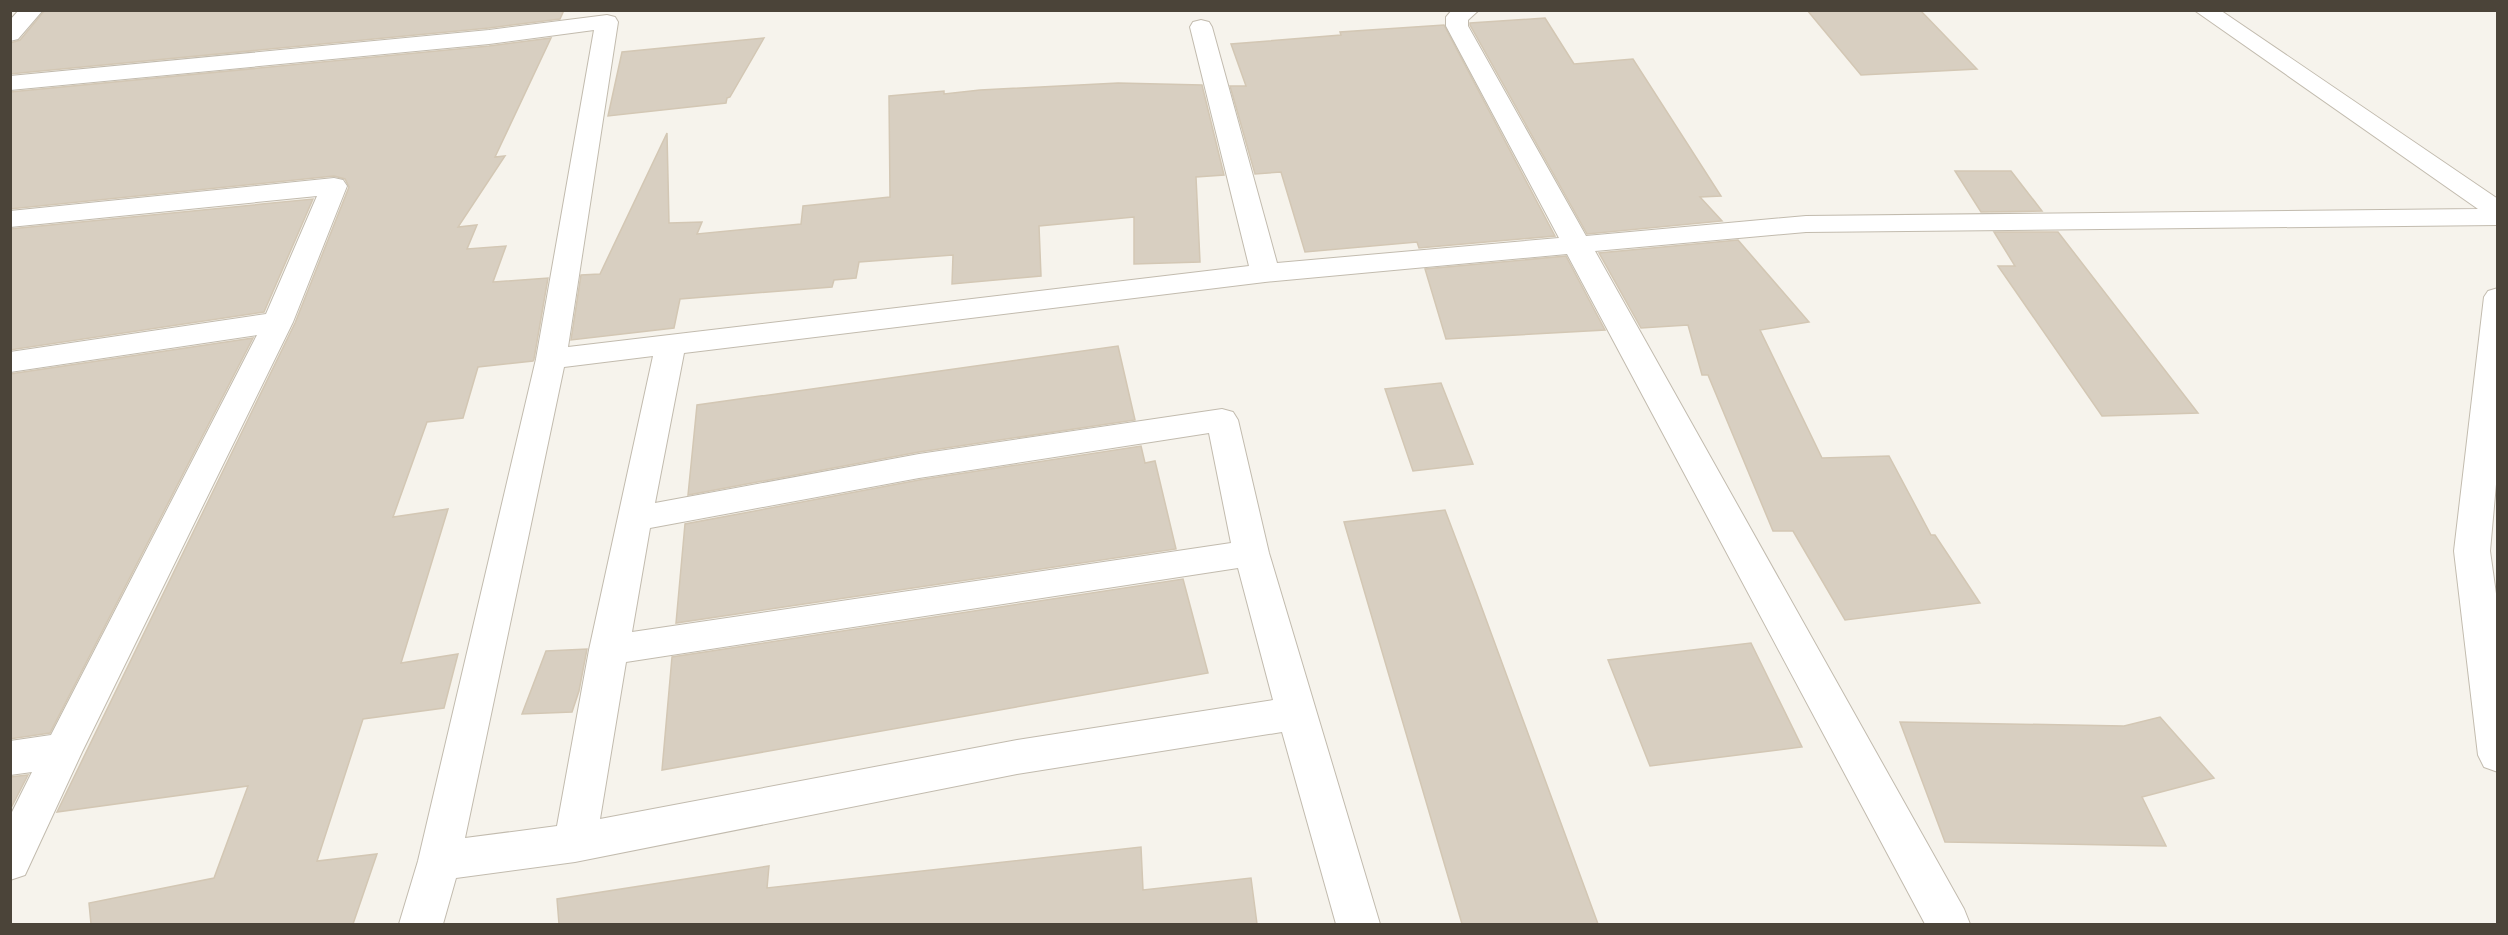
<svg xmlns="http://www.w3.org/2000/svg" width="2508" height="935" font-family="'PT Sans Narrow',sans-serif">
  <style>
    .building { fill: #d8cfc1; stroke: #d3c7b4; stroke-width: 1.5 }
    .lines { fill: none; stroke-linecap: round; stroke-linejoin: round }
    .minor-casing { stroke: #c2bbae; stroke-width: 2 }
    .minor { fill: #fff; fill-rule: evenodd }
  </style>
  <rect width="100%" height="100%" fill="#f6f3ec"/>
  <!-- building -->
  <path class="building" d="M45,10H564L560,19L489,28L10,74V43L20,40Z
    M1807,10H1920L1977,69L1861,75Z
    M1545,18L1574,64L1633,59L1721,196L1700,197L1722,221L1587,234L1470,25V23Z
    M1444,25L1555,236L1419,248L1417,242L1305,252L1281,172L1255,174L1230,86H1246L1231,44L1341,35L1340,32Z
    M551,38L495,157L505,156L458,227L477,225L467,249L506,246L493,282L548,278L534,359L533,361L478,367L463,418L427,422L393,517L448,509L401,663L458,654L444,708L363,719L317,861L377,854L353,924H91L89,903L214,878L248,786L57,812L295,323L349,187L345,179L334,176L10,209V92L489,46Z
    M764,38L730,97L727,98L726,103L608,116L622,52Z
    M1118,83L1202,85L1224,175L1196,177L1200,262L1134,264V217L1039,226L1041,276L952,284L953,255L859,262L856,278L834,280L832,287L680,299L674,328L571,340L581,275L600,274L667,133L669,223L702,222L697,234L801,224L803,206L890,197L889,96L944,91V94L980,90Z
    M1955,171H2011L2042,211L1981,212Z
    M313,199L264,312L10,350V229Z
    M1994,232H2058L2198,413L2102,416L1998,266H2015Z
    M1738,240L1809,322L1760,330L1822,458L1889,456L1931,535H1935L1980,603L1845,620L1793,531H1773L1708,375H1702L1688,325L1641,328L1599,253Z
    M1566,256L1605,330L1446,339L1425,269Z
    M253,338L50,733L10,739V374Z
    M1118,346L1135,420L919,452L688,495L697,405Z
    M1441,383L1473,464L1413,471L1385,389Z
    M1141,446L1145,463L1155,461L1176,549L676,623L685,524L919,480Z
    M1445,510L1476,592L1598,924H1462L1344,522Z
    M1183,579L1208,673L662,770L672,657Z
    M1751,643L1802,747L1650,766L1608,660Z
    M587,649L579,691L572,712L522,714L546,651Z
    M2160,717L2214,778L2142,797L2166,846L1945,842L1900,722L2124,726Z
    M28,775L10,810V777Z
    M1141,847L1143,890L1251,878L1257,924H559L557,899L769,866L767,888Z"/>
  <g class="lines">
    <defs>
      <path id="minor" d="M19,10H43L18,39L10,41V20Z
        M1452,10H1479L1468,20V26L1586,236L1806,216L2478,209L2194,10H2220L2498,199V225L1806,232L1595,251L1964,909L1970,924H1925L1567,254L1265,282L684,353L655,503L919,454L1222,409L1233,412L1238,420L1269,553L1380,924H1336L1282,732L1017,774L575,862L456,878L443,924H399L418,861L536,359L594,30L489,44L10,90V76L489,30L607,15L615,17L618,22L568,347L1249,266L1190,27L1193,22L1201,20L1209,22L1212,27L1277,263L1559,238L1446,26V17ZM653,356L589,650L557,826L465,838L564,367ZM1209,433L1231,543L632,632L650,528L919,478ZM1238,568L1273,700L1017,740L600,819L626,662Z
        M334,178L343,180L347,186L293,322L82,752L25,875L10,880V816L32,772L10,775V741L51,735L257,335L10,372V352L266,314L317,196L10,227V211Z
        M2498,288V462L2490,551L2498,608V772L2484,767L2478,755L2454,551L2484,297L2488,291Z"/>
    </defs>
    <!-- minor casing -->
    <use href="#minor" class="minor-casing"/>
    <!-- minor -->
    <use href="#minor" class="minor"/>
  </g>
  <!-- border -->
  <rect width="2508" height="935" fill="none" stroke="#4b4439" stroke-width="24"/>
</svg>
